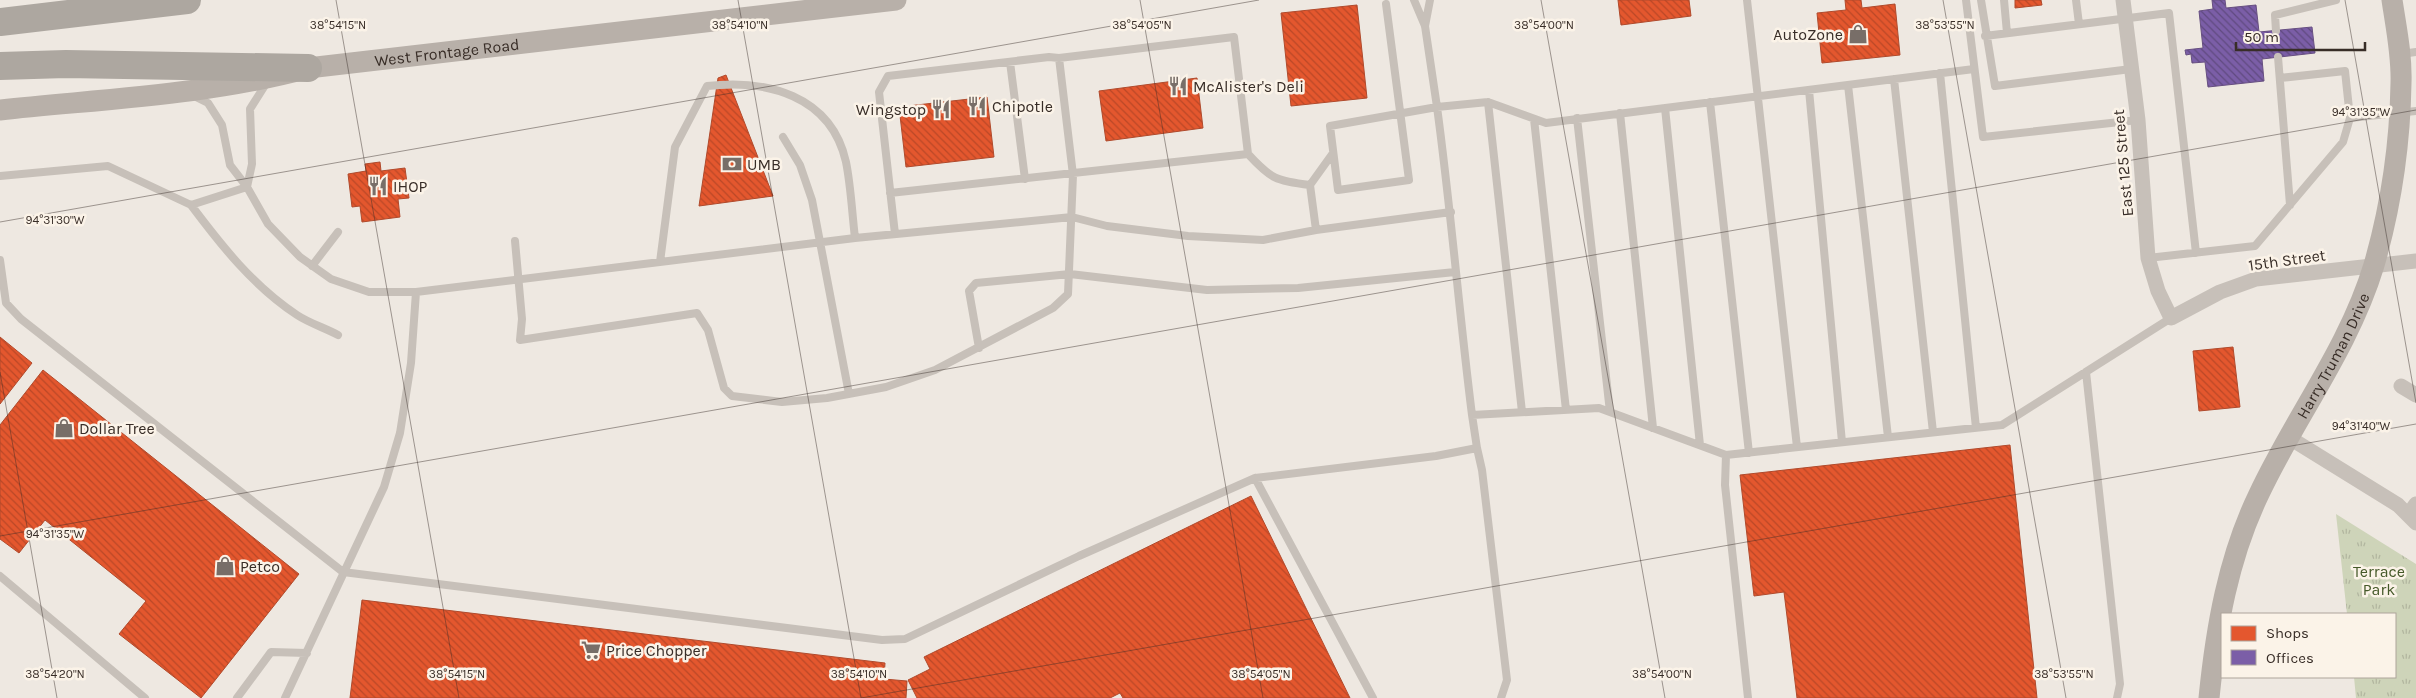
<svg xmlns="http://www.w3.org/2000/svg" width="2416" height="698" font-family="Karla,sans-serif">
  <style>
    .park { fill: url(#park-tufts) }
    .shops { fill: url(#shops-back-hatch); stroke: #b04a2c }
    .offices { fill: url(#offices-back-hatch); stroke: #674f81 }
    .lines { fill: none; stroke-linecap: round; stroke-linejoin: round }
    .lane { stroke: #c7c0b9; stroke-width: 8 }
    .street { stroke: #c7c0b9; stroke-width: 15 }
    .secondary { stroke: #b8b0a9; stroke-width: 21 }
    .highway { stroke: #ada7a0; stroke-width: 28 }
    .ticks { fill: none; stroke: #382d27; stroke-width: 1; stroke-opacity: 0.45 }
    .labels { text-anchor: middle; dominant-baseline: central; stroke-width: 5; stroke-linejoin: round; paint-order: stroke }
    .poi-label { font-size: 16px; fill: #382d27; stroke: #fbf3e8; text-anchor: start }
    .street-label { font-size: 16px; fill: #382d27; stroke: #fbf3e8 }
    .park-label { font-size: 16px; fill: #455929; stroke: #fbf3e8 }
    .ticks-label { font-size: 12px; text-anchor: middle; fill: #382d27; stroke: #fbf3e8; stroke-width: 5; stroke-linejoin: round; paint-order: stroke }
  </style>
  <defs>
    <pattern id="park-tufts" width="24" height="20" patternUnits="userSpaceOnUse" patternTransform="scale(1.25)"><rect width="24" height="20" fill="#ced4b9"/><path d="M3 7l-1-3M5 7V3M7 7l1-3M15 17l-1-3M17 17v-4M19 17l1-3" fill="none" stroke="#b2b69f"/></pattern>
    <pattern id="shops-back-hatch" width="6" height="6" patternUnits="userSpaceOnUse" patternTransform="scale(1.25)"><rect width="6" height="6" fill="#e4572e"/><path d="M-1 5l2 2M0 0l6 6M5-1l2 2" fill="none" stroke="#ba4827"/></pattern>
    <pattern id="offices-back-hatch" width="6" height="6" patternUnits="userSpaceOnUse" patternTransform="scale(1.25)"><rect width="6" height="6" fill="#7b5ea7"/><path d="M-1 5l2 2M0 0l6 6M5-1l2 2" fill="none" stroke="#604a80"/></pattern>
  </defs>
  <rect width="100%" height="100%" fill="#eee8e1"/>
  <!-- park -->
  <path class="park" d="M2336,514L2416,564V698H2356L2354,677H2395V614H2347Z"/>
  <!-- shops -->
  <path class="shops" d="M1618,0H1689L1691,16L1621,25Z
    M1845,0H1861L1862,8L1895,4L1900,55L1822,63L1817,13L1846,10Z
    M2015,0H2041L2042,5L2015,8Z
    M1357,5L1367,98L1291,106L1281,13Z
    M726,75L773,196L699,206L718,78Z
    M1197,78L1203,128L1106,141L1099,91Z
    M987,97L994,157L906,167L899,107Z
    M380,162L381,171L405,168L409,198L398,199L400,217L362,222L360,206L352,207L348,174L366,171L365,164Z
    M0,337L32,363L0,404Z
    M2233,347L2240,407L2199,411L2193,351Z
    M43,370L299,574L201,698L119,634L146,601L45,520L19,553L0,539V425Z
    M2010,445L2037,698H1797L1784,592L1754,596L1740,475Z
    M1251,496L1350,698H1123L1120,693L1110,698H917L908,680L930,669L924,657Z
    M362,600L885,663L884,679L907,681L906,698H350Z"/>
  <!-- offices -->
  <path class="offices" d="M2212,0H2225L2226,8L2256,5L2259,32L2312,27L2315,53L2262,59L2264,81L2208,87L2205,62L2192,63L2191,54L2186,55L2185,50L2203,48L2199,11L2213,9Z"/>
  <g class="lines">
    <!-- lane -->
    <path class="lane" d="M1747,0L1797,447
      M1966,0L1983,137L2138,120
      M1981,0L1995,86L2131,69
      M2004,0L2007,33
      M2076,0L2079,24
      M1386,4L1409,180L1338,190L1330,126L1437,107L1425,26L1414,0
      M1425,26L1430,0
      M2276,31L2275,15L2336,0
      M1985,36L2169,13L2196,253
      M2401,54L2416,52
      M2278,57L2290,205
      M1010,62L1025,179
      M1940,73L1976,428
      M1894,79L1933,432
      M1848,85L1888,437
      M1809,90L1842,442
      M194,96L208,103L222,125L230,165L247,187L268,224L300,257L331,279L369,292H416
      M1488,102L1522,412
      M1710,102L1749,453
      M1665,108L1700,445
      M1620,113L1653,428
      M1577,118L1610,412
      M2350,118L2416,111
      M1534,119L1566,410
      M783,137L800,165L812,200L849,394
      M1248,154C1271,179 1276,181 1310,185
      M0,176L108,166L191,205L247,187
      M247,187L252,164L250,109L267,82
      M191,205C221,245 253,286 297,315C309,323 325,328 338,335
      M1316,230L1310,185L1333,153
      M895,234L879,92L888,76L1049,57L1059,58
      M515,241L522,319L520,340L697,313L708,330L724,388L732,396L782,402L827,398L886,387L935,370L1053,308L1068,294L1073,175L1059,58L1234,37L1248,154L890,193
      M2148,258L2255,246L2343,142L2350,118L2345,71L2280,78
      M0,260L6,303L21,319L343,572L882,640L905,639L1079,556L1255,478L1436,456L1477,448L1472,415L1599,408L1726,455L2002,425L2171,318
      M660,262L675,147L707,86C766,79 831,95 846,162C851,187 852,213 855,238
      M312,266L338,232
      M979,348L969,291L976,283L1070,274L1207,290L1298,288L1455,272
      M2086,372L2120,684L2117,698
      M1472,415C1459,312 1451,210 1437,107L1488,102L1546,123L1974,69
      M1477,448L1482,470L1507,680L1501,698
      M1726,455L1725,485L1748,698
      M1255,478L1373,698
      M0,576L145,698
      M237,698L271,652L307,653
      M285,698L384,487L400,433L411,363L416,292L855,238L1072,217L1107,226L1188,236L1263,240L1316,230L1451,212"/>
    <!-- street -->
    <path class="street" d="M2123,0L2138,120L2148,258L2158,291L2171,318L2220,292L2256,279L2416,261
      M2401,386L2416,395
      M2288,437L2398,505L2408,515
      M2416,504L2408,515L2416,523"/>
    <!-- secondary -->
    <g class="secondary">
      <path id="s1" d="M0,110C102,99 209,95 308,68L896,0"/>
      <path id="s2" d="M2209,698C2216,628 2228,558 2259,494C2295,417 2349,348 2374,265C2391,206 2400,144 2401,83C2402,55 2396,27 2392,0"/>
    </g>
    <!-- highway -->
    <path class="highway" d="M0,22L187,0
      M0,66L66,64L308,68"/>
  </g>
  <!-- ticks -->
  <path class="ticks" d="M336,0L459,698M738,0L861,698M1140,0L1263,698M1541,0L1665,698M1943,0L2066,698M2345,0L2416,403M0,222L1259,0M0,372L57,698M0,536L2416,110M861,698L2416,424"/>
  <!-- icons -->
  <defs>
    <symbol id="shop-bare" viewBox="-9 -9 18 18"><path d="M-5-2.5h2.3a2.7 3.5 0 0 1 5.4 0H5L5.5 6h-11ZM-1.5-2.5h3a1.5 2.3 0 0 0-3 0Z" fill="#786e68" stroke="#fbf3e8" stroke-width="2.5" paint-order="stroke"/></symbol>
    <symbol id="restaurant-bare" viewBox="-9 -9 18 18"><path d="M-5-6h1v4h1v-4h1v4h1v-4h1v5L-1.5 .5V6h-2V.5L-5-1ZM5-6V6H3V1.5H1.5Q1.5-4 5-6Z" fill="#786e68" stroke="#fbf3e8" stroke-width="2.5" paint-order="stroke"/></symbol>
    <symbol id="bank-bare" viewBox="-9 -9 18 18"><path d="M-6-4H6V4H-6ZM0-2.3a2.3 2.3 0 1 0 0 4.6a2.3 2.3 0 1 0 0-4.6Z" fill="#786e68" stroke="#fbf3e8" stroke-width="2.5" paint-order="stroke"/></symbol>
    <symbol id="supermarket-bare" viewBox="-9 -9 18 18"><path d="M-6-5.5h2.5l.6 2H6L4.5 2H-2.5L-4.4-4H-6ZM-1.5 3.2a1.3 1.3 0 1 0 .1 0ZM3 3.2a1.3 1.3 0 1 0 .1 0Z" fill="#786e68" stroke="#fbf3e8" stroke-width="2.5" paint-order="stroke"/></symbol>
  </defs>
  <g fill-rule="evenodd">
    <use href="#shop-bare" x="1844" y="20" width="28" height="28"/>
    <use href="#restaurant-bare" x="1164" y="72" width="28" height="28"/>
    <use href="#restaurant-bare" x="963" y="92" width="28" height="28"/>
    <use href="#restaurant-bare" x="927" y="95" width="28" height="28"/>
    <use href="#bank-bare" x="718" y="150" width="28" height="28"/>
    <use href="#restaurant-bare" x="364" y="172" width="28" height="28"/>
    <use href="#shop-bare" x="50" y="414" width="28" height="28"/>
    <use href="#shop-bare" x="211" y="552" width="28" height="28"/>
    <use href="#supermarket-bare" x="577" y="636" width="28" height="28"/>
  </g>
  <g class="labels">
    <!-- poi labels -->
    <g class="poi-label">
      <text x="1843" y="34" text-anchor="end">AutoZone</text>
      <text x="1193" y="86">McAlister's Deli</text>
      <text x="992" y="106">Chipotle</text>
      <text x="926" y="109" text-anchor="end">Wingstop</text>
      <text x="747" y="164">UMB</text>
      <text x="393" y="186">IHOP</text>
      <text x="79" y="428">Dollar Tree</text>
      <text x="240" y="566">Petco</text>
      <text x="606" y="650">Price Chopper</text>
    </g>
    <!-- street labels -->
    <g class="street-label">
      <text stroke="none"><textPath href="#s1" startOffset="451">West Frontage Road</textPath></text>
      <text transform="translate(2123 163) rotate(-95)">East 125 Street</text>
      <text transform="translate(2287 260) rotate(-8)">15th Street</text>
      <text stroke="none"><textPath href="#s2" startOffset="368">Harry Truman Drive</textPath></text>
    </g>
    <!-- park labels -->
    <g class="park-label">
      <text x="2379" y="571">Terrace<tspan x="2379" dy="18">Park</tspan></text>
    </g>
  </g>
  <g class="ticks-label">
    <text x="338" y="29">38°54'15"N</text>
    <text x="740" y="29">38°54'10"N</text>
    <text x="1142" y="29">38°54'05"N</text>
    <text x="1544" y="29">38°54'00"N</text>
    <text x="1945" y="29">38°53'55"N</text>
    <text x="2361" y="116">94°31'35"W</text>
    <text x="55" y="224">94°31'30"W</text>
    <text x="2361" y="430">94°31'40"W</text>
    <text x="55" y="538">94°31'35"W</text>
    <text x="55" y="678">38°54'20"N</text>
    <text x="457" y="678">38°54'15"N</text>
    <text x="859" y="678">38°54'10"N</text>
    <text x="1261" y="678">38°54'05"N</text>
    <text x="1662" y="678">38°54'00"N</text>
    <text x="2064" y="678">38°53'55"N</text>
  </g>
  <!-- legend -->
  <rect x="2221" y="613" width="175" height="65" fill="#fbf3e8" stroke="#ada49b"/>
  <rect x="2231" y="626" width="25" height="15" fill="#e4572e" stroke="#ada49b"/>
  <text x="2266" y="638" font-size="15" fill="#382d27">Shops</text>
  <rect x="2231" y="650" width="25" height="15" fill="#7b5ea7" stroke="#ada49b"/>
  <text x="2266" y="663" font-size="15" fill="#382d27">Offices</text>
  <!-- scale -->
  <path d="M2236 42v8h129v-8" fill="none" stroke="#382d27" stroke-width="2.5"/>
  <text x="2244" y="42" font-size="15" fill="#382d27" stroke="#fbf3e8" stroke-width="4" paint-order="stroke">50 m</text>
</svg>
